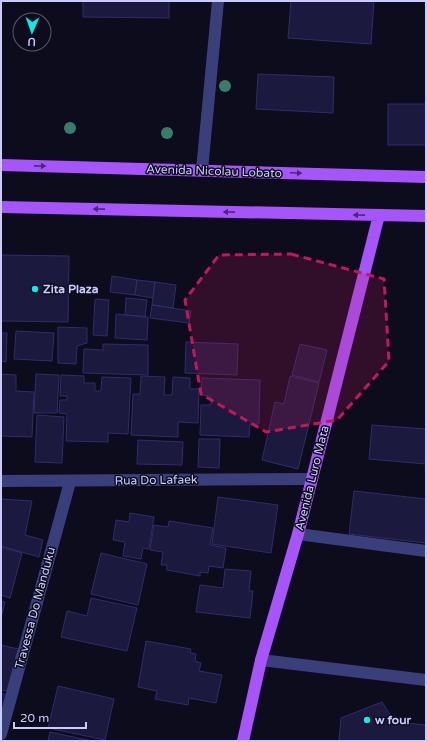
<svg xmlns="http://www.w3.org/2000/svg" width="427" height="742" font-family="'Varela Round',sans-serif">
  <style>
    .building { fill: #1b193d; stroke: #302c69 }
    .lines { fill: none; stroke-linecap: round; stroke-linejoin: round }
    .minor { stroke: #393f7b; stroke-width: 12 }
    .major { stroke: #a655fa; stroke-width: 12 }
    .tree { fill: #377d69 }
    .oneway { fill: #4a2975 }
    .marked { fill: #c2185b; fill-opacity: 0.2; stroke: #c2185b; stroke-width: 3; stroke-dasharray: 8 5; stroke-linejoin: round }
    .poi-dot { fill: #07ece4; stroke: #0d0c1d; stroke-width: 1.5 }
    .labels { text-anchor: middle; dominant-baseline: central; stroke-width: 3; stroke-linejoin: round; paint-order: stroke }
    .street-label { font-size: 12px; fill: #cacbfd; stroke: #0d0c1d }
    .poi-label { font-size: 12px; font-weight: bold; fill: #cacbfd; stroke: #0d0c1d; text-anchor: start }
  </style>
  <rect width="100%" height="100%" fill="#0d0c1d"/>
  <!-- building -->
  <path class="building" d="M83,1H169V18L83,17Z
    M291,1H374L371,44L288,38Z
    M258,74L334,77L333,113L256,109Z
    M388,104H426V145H388Z
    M1,255L69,256L68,322L1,321Z
    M112,276L137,280L135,295L110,292Z
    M137,280L155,282L153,298L135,295Z
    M155,282L176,285L173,308L152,305Z
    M126,298L147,300L145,317L125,315Z
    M95,299L109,300L107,336L93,335Z
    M152,305L191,311L189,323L150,318Z
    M116,314L148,317L147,340L115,338Z
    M58,327L87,328V343L77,346L76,364L58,363Z
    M16,331L54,333L52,361L14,359Z
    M1,333H7L6,362L1,361Z
    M186,342L238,344L237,375L185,373Z
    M103,344L148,345V375L83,373L84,349L103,350Z
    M300,344L327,350L319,382L292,375Z
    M1,374L16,375V391L34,392L32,437L1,436Z
    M36,374L59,375L57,413H34Z
    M61,375L84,376V383H95V391H101L102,377L131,378L128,434L108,433V442L66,441L67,414L59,413L60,400H67V396H60Z
    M141,376L165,377L164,395H172L173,377L190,378V389H199L198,423L178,422V437L131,435L133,394H140Z
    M290,376L319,383L298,469L262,460L275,402L284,404Z
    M202,378L260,380L259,424H250L249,437L200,435L201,405H211V396L201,395Z
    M37,415L64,417L62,463L35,462Z
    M372,425L426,429V464L369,459Z
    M199,439H220L219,468L198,467Z
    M138,440L183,442L182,465L137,464Z
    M354,491L426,499V543L349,534Z
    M218,497L278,505L271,553L212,544Z
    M1,499L32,501L25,535L43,540L39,557L1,546Z
    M130,513L154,517L149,549L143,548L141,559L123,556L125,542L113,540L116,520L129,522Z
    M169,521L213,528L210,545L226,548L223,568L209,566L208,573L200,572V576L167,570V565H161L163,552L150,550L154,525L168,527Z
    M1,547L22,553L10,598L1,595Z
    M101,553L147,564L138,605L91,594Z
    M225,569L251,571L249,591H253L250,618L196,612L200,585L223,588Z
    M91,598L137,608L127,651L61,637L67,611L87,616Z
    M1,601L5,602L1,618Z
    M146,641L191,649L190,653L196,654L195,661L201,663L199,671L222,675L216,703L189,698L188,705L155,699L157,691L138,687Z
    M1,645L18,649L7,691L1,690Z
    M58,686L114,699L105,740L48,728Z
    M1,693L6,695L1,715Z
    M382,702L395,722L426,725V741H339L341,718Z
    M50,732L92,741H48Z"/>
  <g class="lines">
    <!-- minor -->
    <path class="minor" d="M202,170L218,1
      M1,481L312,479
      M298,534L426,551
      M261,660L426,680
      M1,734L70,482"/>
    <!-- major -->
    <path class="major" d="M1,165L426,177
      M1,207L426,216
      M243,741L261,660L298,534L379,215"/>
  </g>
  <!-- trees -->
  <g class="tree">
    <circle cx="225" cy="86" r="6"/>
    <circle cx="70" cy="128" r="6"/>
    <circle cx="167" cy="133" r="6"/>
  </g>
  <!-- one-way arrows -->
  <defs><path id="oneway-solid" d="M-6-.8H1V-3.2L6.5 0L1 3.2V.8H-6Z"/></defs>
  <g class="oneway">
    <use href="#oneway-solid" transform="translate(40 166) rotate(1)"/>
    <use href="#oneway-solid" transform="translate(296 173) rotate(2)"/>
    <use href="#oneway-solid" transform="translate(99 209) rotate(-179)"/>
    <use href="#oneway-solid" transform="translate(229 212) rotate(-179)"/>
    <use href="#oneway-solid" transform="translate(359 215) rotate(-179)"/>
  </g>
  <!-- marked area -->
  <path class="marked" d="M291,254L384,279L389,361L337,420L266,432L201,394L185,300L219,255Z"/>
  <!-- markers -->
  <g class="poi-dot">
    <circle cx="35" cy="289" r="4"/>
    <circle cx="367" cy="720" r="4"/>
  </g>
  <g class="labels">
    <!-- street labels -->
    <g class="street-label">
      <text transform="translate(214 171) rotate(2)">Avenida Nicolau Lobato</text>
      <text transform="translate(312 478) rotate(-76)">Avenida Luro Mata</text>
      <text transform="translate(156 480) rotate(-1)">Rua Do Lafaek</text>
      <text transform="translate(35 608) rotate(-75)">Travessa Do Manduku</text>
    </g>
    <!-- poi labels -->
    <g class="poi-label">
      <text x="43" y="289">Zita Plaza</text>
      <text x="375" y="720">w four</text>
    </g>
  </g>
  <!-- border -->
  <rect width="427" height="742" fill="none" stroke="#cacbfd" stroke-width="4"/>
  <!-- north arrow -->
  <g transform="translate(32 32) rotate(182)"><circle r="19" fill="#0d0c1d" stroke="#595877"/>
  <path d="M0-3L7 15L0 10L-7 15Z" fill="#07ece4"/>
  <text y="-6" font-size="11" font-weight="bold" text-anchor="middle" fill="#cacbfd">U</text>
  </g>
  <!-- scale -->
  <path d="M14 722v6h72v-6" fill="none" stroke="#cacbfd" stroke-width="2"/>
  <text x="20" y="722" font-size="12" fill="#cacbfd" stroke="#0d0c1d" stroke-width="3" paint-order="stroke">20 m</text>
</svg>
